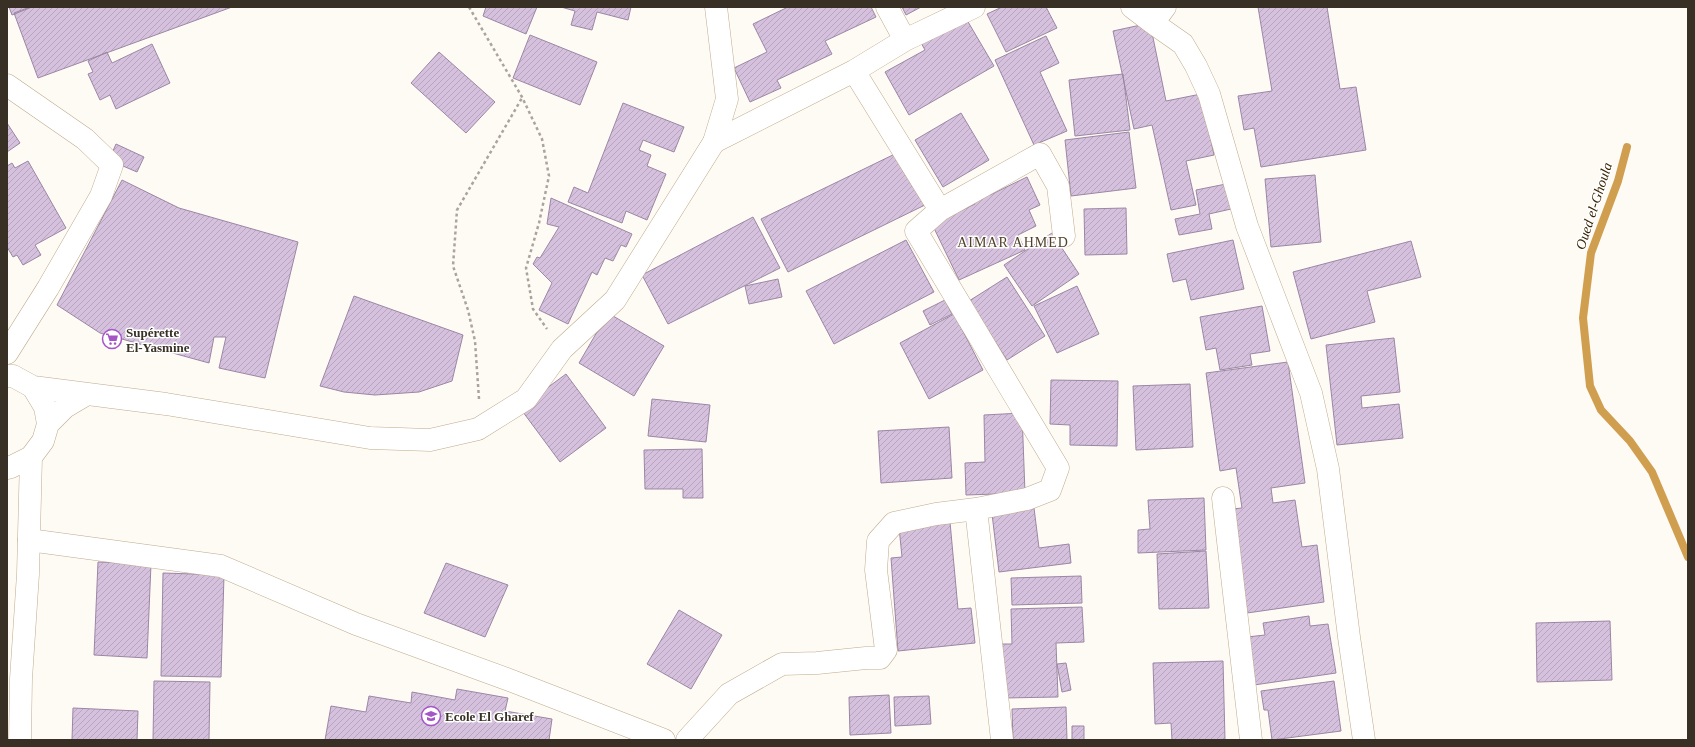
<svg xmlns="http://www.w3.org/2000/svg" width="1695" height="747" font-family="Georgia,serif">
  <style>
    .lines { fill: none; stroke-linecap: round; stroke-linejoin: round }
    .stream { stroke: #d09e4f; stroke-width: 8 }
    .building { fill: url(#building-hatch); stroke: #9b87a4 }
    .minor-casing { stroke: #bfab8d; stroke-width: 23 }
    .major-casing { stroke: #bfab8d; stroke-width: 23 }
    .path { stroke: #aaa49c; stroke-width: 2.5; stroke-dasharray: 3 3; stroke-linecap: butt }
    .minor { stroke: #fff; stroke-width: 22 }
    .major { stroke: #fff; stroke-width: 22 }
    .labels { text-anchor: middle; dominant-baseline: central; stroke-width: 3; stroke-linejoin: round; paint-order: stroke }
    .poi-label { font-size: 13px; font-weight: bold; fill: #383024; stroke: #fff; text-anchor: start }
    .water-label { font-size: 14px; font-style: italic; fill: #392502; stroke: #fff }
    .neighbourhood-label { font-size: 14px; letter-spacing: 1px; fill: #534127; stroke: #fff }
  </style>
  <defs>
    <pattern id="building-hatch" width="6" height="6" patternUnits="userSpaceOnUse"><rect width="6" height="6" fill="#d5c0de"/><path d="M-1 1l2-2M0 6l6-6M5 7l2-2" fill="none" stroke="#b8a5be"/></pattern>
  </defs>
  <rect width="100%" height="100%" fill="#fefaf4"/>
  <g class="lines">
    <!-- stream -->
    <path class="stream" d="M1627,147L1618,181L1591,253L1583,318L1590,386L1601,410L1630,441L1652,472L1688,557"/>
  </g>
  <!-- building -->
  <path class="building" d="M9,7H32L12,15Z
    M30,7H232L38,78L14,13Z
    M486,7H537L526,34L483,16Z
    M561,7H631L628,20L597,12L592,30L571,25L575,11Z
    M788,7H871L876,17L825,41L832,54L777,80L781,88L750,102L734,68L767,52L753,24Z
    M902,7H921L906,15Z
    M1002,7H1046L1057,28L1006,52L987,14Z
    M1258,7H1327L1340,89L1356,87L1366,150L1261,167L1254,128L1244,130L1238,96L1272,91Z
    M964,15L994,66L909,115L885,72L925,50L920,41Z
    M1150,23L1166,101L1201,94L1214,155L1186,161L1196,205L1171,210L1152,125L1134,129L1113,31Z
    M530,35L597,62L580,105L513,78Z
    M1046,36L1059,63L1040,72L1067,131L1034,145L995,60Z
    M152,44L170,83L116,109L110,95L100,100L88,74L93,72L88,61L107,52L112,63Z
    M439,52L495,102L466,133L411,83Z
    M1123,74L1130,130L1075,136L1069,80Z
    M623,103L684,127L674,152L643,140L639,150L651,155L647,166L666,174L647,220L626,211L622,223L568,202L574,187L588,193Z
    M961,113L989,160L943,187L915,140Z
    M7,123L20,143L7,152Z
    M1129,132L1136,188L1071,196L1065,140Z
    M116,144L144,157L137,172L109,160Z
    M901,151L927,204L788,272L761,219Z
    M28,161L66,228L35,245L41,255L23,265L17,255L13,257L7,247V166L12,163L15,168Z
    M1315,175L1321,242L1271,247L1265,179Z
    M1027,177L1040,205L1029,210L1036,226L1018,235L1025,250L959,280L932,224L975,204L971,194L986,187L990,195Z
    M122,180L179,208L298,242L265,378L219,368L226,337H214L209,363L100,333L57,305Z
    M1226,184L1231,209L1209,214L1212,229L1179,235L1175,219L1200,214L1196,190Z
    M551,198L632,234L626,247L621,245L613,261L605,258L597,275L592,272L568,324L539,310L552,283L533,264L537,257L540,258L559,227L547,224Z
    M1126,208L1127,254L1085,255L1084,209Z
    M753,217L780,268L668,324L642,275Z
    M1052,233L1079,274L1032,306L1004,265Z
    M906,240L934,292L834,344L806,291Z
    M1233,240L1244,289L1191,300L1186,279L1173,282L1167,254Z
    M1411,241L1421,277L1367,291L1375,322L1311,339L1293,272Z
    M1007,277L1045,336L1007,360L969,301Z
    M778,279L782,297L749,304L745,286Z
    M1077,286L1099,334L1057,353L1034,306Z
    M354,296L463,335L452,381L419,392L375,395L344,392L320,386Z
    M945,300L952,314L930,325L923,311Z
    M1262,306L1270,351L1250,354L1252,365L1220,370L1216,348L1206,350L1200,317Z
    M608,313L664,346L634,396L579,363Z
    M954,314L983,370L929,399L900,343Z
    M1394,338L1400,392L1361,396L1362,408L1399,404L1403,438L1337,445L1326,345Z
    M1288,362L1305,483L1271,488L1273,503L1295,500L1302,547L1317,545L1324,602L1247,613L1232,509L1242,508L1236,468L1220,471L1206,373Z
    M566,374L606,428L560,462L520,408Z
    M1051,380L1118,381L1117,446L1070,445V425L1050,424Z
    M1190,384L1193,447L1136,450L1133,386Z
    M652,399L710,405L706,442L648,436Z
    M1022,413L1025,493L966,495L965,463L985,462L984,415Z
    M949,427L952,478L881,483L878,431Z
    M702,449L703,498H683V489H645L644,450Z
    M1204,498L1206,550L1138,553V530L1150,529L1148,500Z
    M1034,508L1039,548L1069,544L1071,563L999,572L992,514Z
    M950,522L958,609L971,608L975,643L898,651L891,558L902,557L899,527Z
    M1206,551L1209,608L1159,609L1157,554Z
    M98,562L151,564L147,658L94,655Z
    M446,563L508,585L485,637L424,613Z
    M163,573L224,575L221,677L161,676Z
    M1081,576L1082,603L1012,605L1011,578Z
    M1082,607L1084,642L1056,643L1058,697L1004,698L1002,644H1012L1011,609Z
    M679,610L722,635L691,689L647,664Z
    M1309,616L1310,626L1328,624L1336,673L1254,685L1247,637L1265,635L1263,623Z
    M1610,621L1612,680L1537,682L1536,623Z
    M1223,661L1225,740H1172L1171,723L1155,724L1153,663Z
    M1066,663L1071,690L1062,692L1057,664Z
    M154,681L210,682L209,740H153Z
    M1334,681L1341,731L1272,740L1268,710H1264L1261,691Z
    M457,689L508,698L505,711L552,719L549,740H551H325L331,706L366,712L369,696L411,703L412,692L455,700Z
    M889,695L891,733L850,735L849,697Z
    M929,696L931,724L895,726L894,697Z
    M1066,707L1067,740H1013L1012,709Z
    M73,708L138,711L137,740H72Z
    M1072,726H1084V740H1072Z"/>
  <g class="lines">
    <defs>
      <path id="minor" d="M887,7L905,40
        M1132,7L1153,23
        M1165,7L1153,23L1183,44L1196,66L1209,94L1247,226L1311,393L1328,469L1349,637L1364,740
        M854,71L940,210
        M7,85L85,139L112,165L101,196L48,288L7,353
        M714,142L854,71L905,40L974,7
        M1223,498L1251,740
        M976,509L1002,740
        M29,540L221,566L356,624L512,681L664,740
        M687,740L729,694L782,664L817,663L866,658H880L886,650L876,570L878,541L894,523L936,514L976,509L1027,499L1050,490L1058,468L916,231L940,210L1040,154L1058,186L1064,236"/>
      <path id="major" d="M7,376H13L33,387L45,407L48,424L43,441L31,457L11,467L7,468
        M33,387L166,404L370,438L430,440L478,429L526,399L562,349L615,300L714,142L727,99L716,7
        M48,424L65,407L87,394
        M20,740L21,679L28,574L31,457"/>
    </defs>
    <!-- minor casing -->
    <use href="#minor" class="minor-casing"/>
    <!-- major casing -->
    <use href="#major" class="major-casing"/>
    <!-- path -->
    <path class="path" d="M469,7L522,97L542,139L549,176L539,223L526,268L533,309L547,329
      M479,399L475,341L468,310L453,266L457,210L522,98"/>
    <!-- minor -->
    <use href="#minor" class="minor"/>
    <!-- major -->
    <use href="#major" class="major"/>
  </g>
  <!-- icons -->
  <defs>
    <symbol id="supermarket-ring" viewBox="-11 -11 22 22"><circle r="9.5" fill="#fff" stroke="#a655c6" stroke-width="1.5"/><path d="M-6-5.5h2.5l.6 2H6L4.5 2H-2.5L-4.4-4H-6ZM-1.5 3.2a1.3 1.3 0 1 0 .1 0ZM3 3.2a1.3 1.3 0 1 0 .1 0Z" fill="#a655c6"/></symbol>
    <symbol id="school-ring" viewBox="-11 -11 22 22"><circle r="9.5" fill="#fff" stroke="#a655c6" stroke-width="1.5"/><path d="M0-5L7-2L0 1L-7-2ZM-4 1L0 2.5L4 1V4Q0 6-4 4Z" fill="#a655c6"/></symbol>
  </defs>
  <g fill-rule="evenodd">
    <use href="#supermarket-ring" x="101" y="328" width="22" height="22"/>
    <use href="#school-ring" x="420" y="705" width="22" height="22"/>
  </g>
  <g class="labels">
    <!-- poi labels -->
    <g class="poi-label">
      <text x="126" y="332">Supérette<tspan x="126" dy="15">El-Yasmine</tspan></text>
      <text x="445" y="716">Ecole El Gharef</text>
    </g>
    <!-- water labels -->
    <g class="water-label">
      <text transform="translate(1594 206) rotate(-72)">Oued el-Ghoula</text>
    </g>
    <!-- neighbourhood labels -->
    <g class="neighbourhood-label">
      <text x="1013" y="242">AIMAR AHMED</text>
    </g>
  </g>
  <!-- border -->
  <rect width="1695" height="747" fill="none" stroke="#383024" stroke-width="16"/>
</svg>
